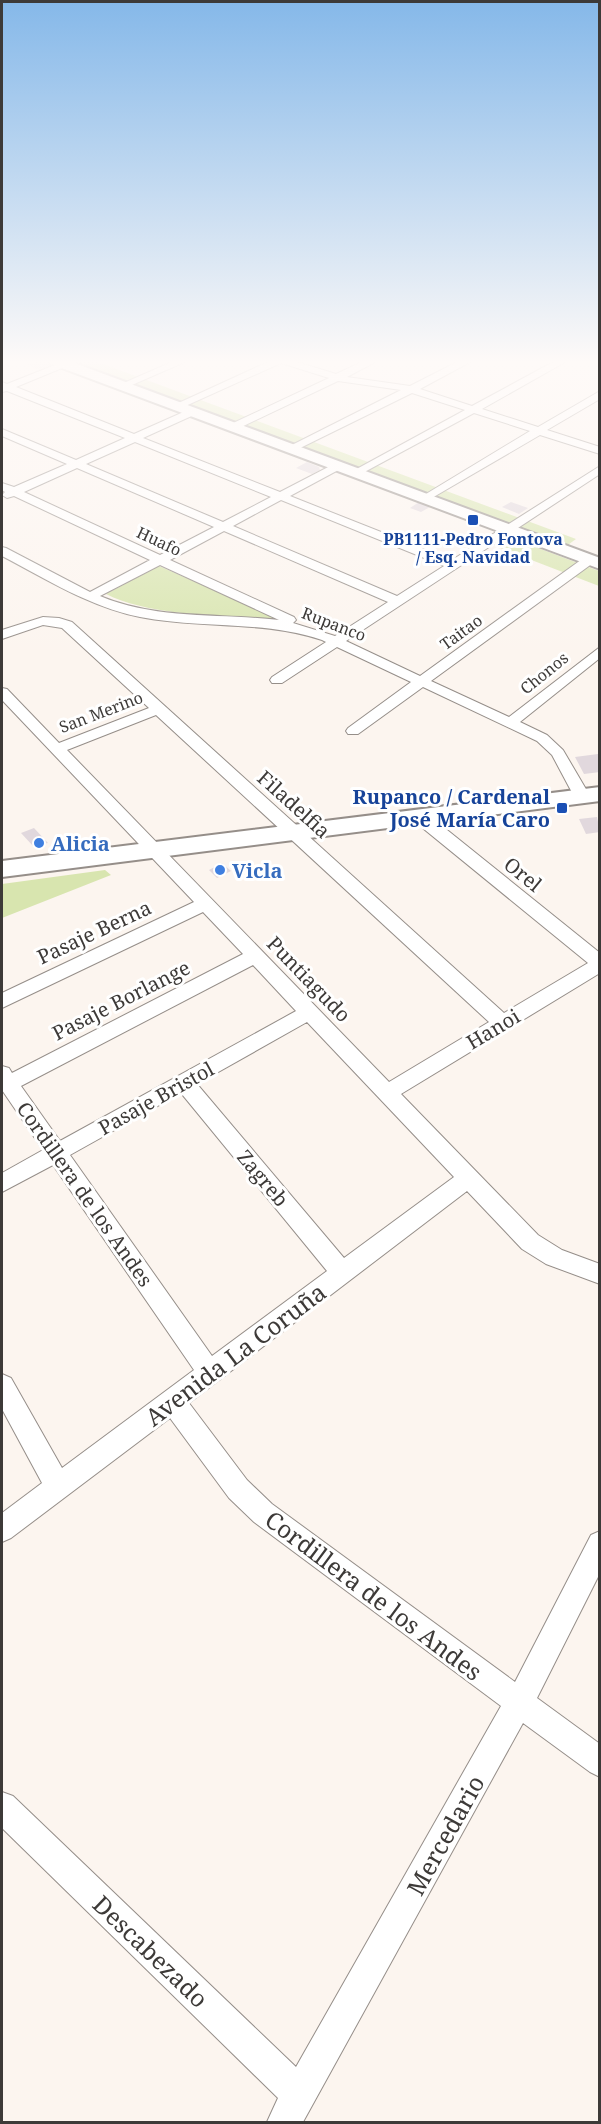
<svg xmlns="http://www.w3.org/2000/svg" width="601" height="2124" font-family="'Noto Serif',serif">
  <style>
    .green { fill: #d8e5af }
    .building { fill: #e1d8dd }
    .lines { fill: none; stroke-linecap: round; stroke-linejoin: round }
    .street-casing { stroke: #958e89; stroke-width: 2 }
    .secondary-casing { stroke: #958e89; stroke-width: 4 }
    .street { fill: #fff; fill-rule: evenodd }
    .secondary { fill: #fff; fill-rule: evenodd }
    .transit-dot { fill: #1a4fb4; stroke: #fff; stroke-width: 2 }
    .shop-dot { fill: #3f7fe0; stroke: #fff; stroke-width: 2 }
    .labels { text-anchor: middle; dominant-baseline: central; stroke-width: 6; stroke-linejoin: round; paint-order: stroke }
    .far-transit-label { font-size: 16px; font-weight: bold; fill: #164399; stroke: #fff }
    .far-street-label { font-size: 16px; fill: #3d3a38; stroke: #fff }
    .transit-label { font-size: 20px; font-weight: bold; fill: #164399; stroke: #fff; text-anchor: end }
    .street-label { font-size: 20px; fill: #3d3a38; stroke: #fff }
    .shop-label { font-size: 20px; font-weight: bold; fill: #366cbe; stroke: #fff; text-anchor: start }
    .near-street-label { font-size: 24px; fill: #3d3a38; stroke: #fff }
  </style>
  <rect width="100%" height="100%" fill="#fcf5ef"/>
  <!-- green -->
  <path class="green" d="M82,361H95L576,539L565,547L73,364Z
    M509,537L599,571V586L495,546Z
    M159,566L282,620C231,616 151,617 106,594Z
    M105,870L111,875L2,918V884Z"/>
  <!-- building -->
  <path class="building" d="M37,361L50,364V367L41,370L27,365Z
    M307,462L319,467L320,470L312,474L296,468Z
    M419,502L430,507L421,512L410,508Z
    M511,502L528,508L519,514L502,507Z
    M598,754L600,772L584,774L575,757Z
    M597,817L600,832L586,834L579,819Z
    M34,828L48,843L33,846L21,833Z
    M222,863L231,871L217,878L209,870Z"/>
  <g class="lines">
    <defs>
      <path id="street" d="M65,361H79L16,387L134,434L188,410H196V414L143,438L280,492L334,464H342V468L290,496L452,560L600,466V474L346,641L420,676L585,557H593L595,560L593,563L431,681L509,717L600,647V658L520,722L547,735L563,750L590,796L588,800H576L552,755L537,741L423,687L358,734H348L346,731L348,728L411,682L337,647L282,683H272L270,680L272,677L326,642L322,640C262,620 201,629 140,617C90,607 46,579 2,556V547L6,548L90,592L150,560L14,496L7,498L2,495L5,492L2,490V483L14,487L67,464L2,436V429L76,460L125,438L7,391L2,392V382L7,384ZM135,442L271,497L223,522L86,464ZM77,468L214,527L160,555L24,492ZM281,500L444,566L397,596L233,526ZM224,531L388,602L335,636L293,623L296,620L294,617L170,560ZM160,565L279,620C220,613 157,620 100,596Z
        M174,361H187L125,388L117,386Z
        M270,361H294L336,374L364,361H377L347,377L410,386L459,361H472L420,389L472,406L555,361H567L482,409L538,427L600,391V399L547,430L600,447V454L540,435L425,502L421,501V497L530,431L474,413L357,476L351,473L353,471L465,410L412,393L292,452L288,451V447L401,390L338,381L237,429H229V425L329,378L281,363L181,408L172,406Z
        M43,617L59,618L72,622L504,1013L588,963L414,821L412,817L414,813H426L600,953V973L401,1094L538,1235L562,1250L600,1264V1284L546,1264L522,1249L467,1191L189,1403L247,1480L272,1504L515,1682L591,1535L600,1531V1573L537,1698L600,1744V1777L590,1772L523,1723L303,2122H267L278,2098L2,1828V1792L13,1796L296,2067L501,1706L254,1522L229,1498L170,1418L11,1538L2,1542V1513L42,1483L2,1409V1374L11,1378L62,1468L194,1370L53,1165L2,1192V1173L43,1150L2,1090V1066L9,1068L12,1073L243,954L203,912L2,1008V993L194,902L2,700V688L7,689L59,743L149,708L62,628L43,625L2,639V630ZM156,715L489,1022L389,1082L67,750ZM253,965L296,1011L60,1141L21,1086ZM307,1022L454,1177L344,1258L197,1084ZM181,1093L327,1271L212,1356L70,1155Z"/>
      <path id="secondary" d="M49,361H69L600,558V569L51,364Z
        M600,787V801L2,877V861Z"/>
    </defs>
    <!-- street casing -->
    <use href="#street" class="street-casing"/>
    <!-- secondary casing -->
    <use href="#secondary" class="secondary-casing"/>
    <!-- street -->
    <use href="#street" class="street"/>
    <!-- secondary -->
    <use href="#secondary" class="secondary"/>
  </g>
  <!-- sky -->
  <linearGradient id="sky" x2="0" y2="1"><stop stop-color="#85b8e9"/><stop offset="0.55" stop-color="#fefaf8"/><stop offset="1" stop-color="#fefaf8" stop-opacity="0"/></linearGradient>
  <rect width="601" height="658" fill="url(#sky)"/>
  <!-- markers -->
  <g class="transit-dot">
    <rect x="467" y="514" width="12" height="12" rx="3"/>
    <rect x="556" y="802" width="12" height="12" rx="3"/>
  </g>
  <g class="shop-dot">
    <circle cx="39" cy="843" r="6"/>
    <circle cx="220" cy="870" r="6"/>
  </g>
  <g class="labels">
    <!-- far-transit labels -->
    <g class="far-transit-label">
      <text x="473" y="539">PB1111-Pedro Fontova<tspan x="473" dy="18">/ Esq. Navidad</tspan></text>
    </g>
    <!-- far-street labels -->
    <g class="far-street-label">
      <text transform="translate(159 541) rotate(25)">Huafo</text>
      <text transform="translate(334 624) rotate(21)">Rupanco</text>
      <text transform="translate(461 632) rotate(-36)">Taitao</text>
      <text transform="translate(544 673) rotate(-39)">Chonos</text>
      <text transform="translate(101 712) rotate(-21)">San Merino</text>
    </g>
    <!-- transit labels -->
    <g class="transit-label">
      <text x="550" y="796">Rupanco / Cardenal<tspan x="550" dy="23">José María Caro</tspan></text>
    </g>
    <!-- street labels -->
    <g class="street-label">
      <text transform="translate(294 804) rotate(42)">Filadelfia</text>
      <text transform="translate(523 874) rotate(39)">Orel</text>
      <text transform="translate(94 932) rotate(-25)">Pasaje Berna</text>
      <text transform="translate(309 979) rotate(46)">Puntiagudo</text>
      <text transform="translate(121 1000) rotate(-27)">Pasaje Borlange</text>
      <text transform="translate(493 1029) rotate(-31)">Hanoi</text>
      <text transform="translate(156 1098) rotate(-29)">Pasaje Bristol</text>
      <text transform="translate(263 1178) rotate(50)">Zagreb</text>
      <text transform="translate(85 1194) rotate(55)">Cordillera de los Andes</text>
    </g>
    <!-- shop labels -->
    <g class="shop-label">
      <text x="51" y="843">Alicia</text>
      <text x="232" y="870">Vicla</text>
    </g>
    <!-- near-street labels -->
    <g class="near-street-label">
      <text transform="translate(235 1354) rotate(-37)">Avenida La Coruña</text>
      <text transform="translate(374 1595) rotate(37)">Cordillera de los Andes</text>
      <text transform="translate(445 1835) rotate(-61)">Mercedario</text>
      <text transform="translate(151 1951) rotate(44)">Descabezado</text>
    </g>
  </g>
  <!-- border -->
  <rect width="601" height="2124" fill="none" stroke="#3d3a38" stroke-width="6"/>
</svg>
